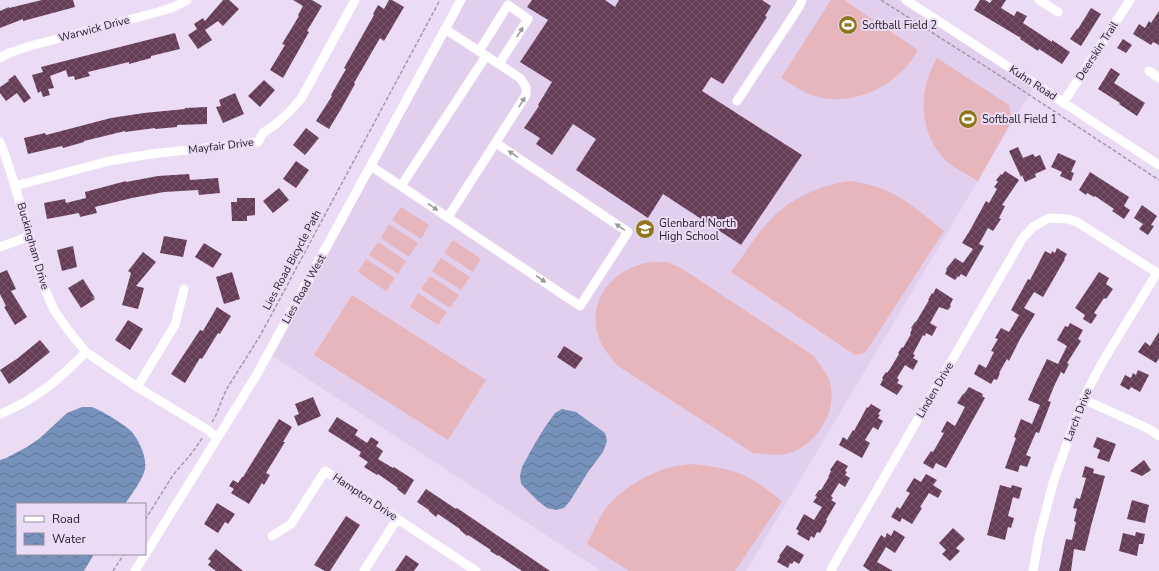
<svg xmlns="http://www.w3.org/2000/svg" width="1159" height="571" font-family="'Nunito Sans',sans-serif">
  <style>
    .built { fill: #e2ceed }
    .garden { fill: #e7b6bd }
    .water { fill: url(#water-waves) }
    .building { fill: url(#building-cross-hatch) }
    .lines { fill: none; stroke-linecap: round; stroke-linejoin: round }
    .path { stroke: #a497ab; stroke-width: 1.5; stroke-dasharray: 4 2; stroke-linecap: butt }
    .minor { stroke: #fff; stroke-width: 9 }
    .oneway { fill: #9b989c }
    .labels { text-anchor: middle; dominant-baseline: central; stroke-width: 4; stroke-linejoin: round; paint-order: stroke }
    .poi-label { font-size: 11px; fill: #211b24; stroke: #ebdbf4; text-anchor: start }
    .street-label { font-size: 11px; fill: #211b24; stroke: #ebdbf4 }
  </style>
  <defs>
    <pattern id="water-waves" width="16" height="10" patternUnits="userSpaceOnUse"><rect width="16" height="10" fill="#7691ba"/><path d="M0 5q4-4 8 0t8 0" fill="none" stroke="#607697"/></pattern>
    <pattern id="building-cross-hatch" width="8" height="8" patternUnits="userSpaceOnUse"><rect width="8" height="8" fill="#663d57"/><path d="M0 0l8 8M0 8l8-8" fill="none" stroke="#77566b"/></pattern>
  </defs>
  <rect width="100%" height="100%" fill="#ebdbf4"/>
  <!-- built -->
  <path class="built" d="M466,0H898L1033,88L746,571H601L273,356Z"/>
  <!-- garden -->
  <path class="garden" d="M831,0H844L918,50C913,58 908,66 901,72C881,92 850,103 822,98C807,95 794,86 781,78Z
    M937,58L1009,105L1012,120L978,181C970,176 962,172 954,167C927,148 918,112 927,81C929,73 933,66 937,58Z
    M849,181C892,186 912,205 944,231L865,353L855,355L731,272C744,255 757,233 772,218C792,198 821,185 849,181Z
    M401,207L429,225L421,239L392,220Z
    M389,224L418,243L409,257L381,238Z
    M453,240L481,259L473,272L444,253Z
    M378,242L406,261L398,274L369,255Z
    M441,258L470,277L461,290L432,271Z
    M366,259L395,278L386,291L358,272Z
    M653,262H667L681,268L814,356C819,364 826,372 829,380C839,408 819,441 793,452C780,457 766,454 753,453L618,366C609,356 600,345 597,332C591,306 605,280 629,269C633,267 637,265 641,264C645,263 649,263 653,262Z
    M430,276L459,295L450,308L421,289Z
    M418,293L447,312L438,325L410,307Z
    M352,295L486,380L448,440L314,355Z
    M692,464C709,466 727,468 743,475C757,481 770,492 782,501L735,571H629L587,544C593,532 598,519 606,508C619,491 647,474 667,468C675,466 684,465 692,464Z"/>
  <!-- water -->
  <path class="water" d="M82,407C84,407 88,407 91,407C100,409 125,425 131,431C139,440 147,457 145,469C143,479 131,495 125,504H17V554H94L84,571H0V460L6,458L27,447L40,438L67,413Z
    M562,409L576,412L605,433L607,441L603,452L588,472L570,501L564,508L556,510L547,508L538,501L521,484L520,476L522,467L534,445L545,427L555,413Z"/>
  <!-- building -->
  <path class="building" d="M42,0H73L75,7L23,21V19L0,28V11L9,7V8Z
    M223,0H229L239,9L223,26L218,21L205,30L212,40L198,49L188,35L197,29L194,24L203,18L205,21Z
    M293,0H312L322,6L307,31L309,32L283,78L270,70L285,45L282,44L299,16L298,15L303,6Z
    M389,0H392L404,7L384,41L380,38L354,83L355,84L341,109L329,129L316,121L332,96L331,95L346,69L344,68L374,15L373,14L378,5L384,9Z
    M532,0H605L615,7L619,0H762L771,6L765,16L767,17L723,84L711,77L702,91L802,155L741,245L663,194L648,218L576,170L596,139L573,124L552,155L536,144L540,138L524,128L539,106L538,105L552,82L520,62L548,20L527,7Z
    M980,0H985L990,3L992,0H1006L1001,8L1014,16L1017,11L1027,16L1023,23L1052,42V40L1070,52L1062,64L1039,49L1038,51L1020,39L1021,38L974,10Z
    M1091,8L1101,14L1081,46L1070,39L1077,29H1078Z
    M1159,11V45L1153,42L1151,45L1133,34L1139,24L1145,28L1149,21L1151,23Z
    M175,33L180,49L151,56V58L129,64V62L88,72L90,76L75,80L74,76L68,77L66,70L50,76L54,88L48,89L50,95L43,97L41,91L38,93L32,75L43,72L41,67Z
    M1123,39L1132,45L1126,53L1117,48Z
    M1111,68L1120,74L1114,83L1145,103L1137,116L1119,104L1120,103L1098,89Z
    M15,75L31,98L24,103L17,93L6,101L0,93V87L9,81L8,80Z
    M264,80L275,90L260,107L248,96Z
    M235,93L244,114L223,123L216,107L221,106L219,100Z
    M207,107V124L177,125V127L155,129V128L125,132V131L84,141V142L63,148L62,146L28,154L24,138L45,133L46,135L111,118L144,113L185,109V108Z
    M306,128L319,138L305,155L293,145Z
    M1018,147L1023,158L1033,154L1035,157L1040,155L1046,169L1035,174L1036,177L1025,182L1022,175L1021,177L1009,151Z
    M1058,153L1076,161L1071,172L1074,173L1071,181L1060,176L1062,172L1051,167Z
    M296,161L309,170L296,188L283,179Z
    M1005,171L1019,180L1002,205L1005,206L999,218L1001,219L993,231L988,228L979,244L984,246L966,277L961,274L959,277L958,276L955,280L945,274L947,270L946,269L955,258L963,263L973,249L962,243L969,232L986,201L989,203L997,189L994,187L998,182L996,180L1001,174L1002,175Z
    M1090,172L1129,197L1124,206L1130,210L1124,219L1112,211L1114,209L1095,196L1094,197L1087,193L1086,195L1079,190Z
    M189,174L190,180L218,178L220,193L199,195L198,190L164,192L132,198L99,206L95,207L97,213L80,217L79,213L47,219L44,203L65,199L66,203L86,198L85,192L126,181V182L158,176Z
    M279,188L289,200L273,213L263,201Z
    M237,198H255V215L247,216V221H232L231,202H237Z
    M1142,205L1157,216L1151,225L1154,226L1148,235L1139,229L1143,224L1134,218Z
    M164,236L187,240L183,257L160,253Z
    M204,243L222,254L213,268L195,257Z
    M73,246L77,267L62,271L57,250Z
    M1057,248L1067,254L1064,259H1065L1043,297L1034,292L1024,308L1035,314L1020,339L1009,361L1007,359L999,373H1000L997,380L994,379L991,384L974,374L979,364L986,368L994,352L991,351L998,339L995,338L1001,328L1009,332L1019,315L1011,310L1028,279L1030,280L1045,251L1051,254L1052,251L1055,253Z
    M143,252L156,262L136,286L144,288L138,309L122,305L131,273L128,271Z
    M7,270L16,289L11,291L27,317L15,325L4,307L6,306L0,294V273Z
    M232,272L240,299L224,304L216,277Z
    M1099,272L1109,278L1106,284L1113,289L1106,299L1104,298L1094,313L1097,315L1091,324L1083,319L1085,315L1075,308Z
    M83,279L95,298L90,296L95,299L81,308L68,288Z
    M936,288L953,299L950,305L951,306L948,310L939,307L930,323L937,327L932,336L926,333L925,336L923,335L913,354L915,355L913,358L918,361L913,370L905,365L897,378L899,380L897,383L903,386L897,395L880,385L883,379L882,378L886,372L887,373L890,369L899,354L898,353L902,347L903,348L911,334H910L912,329L911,328L915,322H916L929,300H928L932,293L933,294Z
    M217,307L231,316L220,334L218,333L202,359L200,358L185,383L171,374L200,330L203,331Z
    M128,320L143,329L130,350L115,340Z
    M1070,323L1083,330L1078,339L1081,341L1067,363L1069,364L1064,374L1061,372L1055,384L1048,401L1051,402L1039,433L1036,432L1026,455L1031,457L1027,467L1020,465L1018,472L1005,468L1016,438L1014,437L1021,419L1032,424L1040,405L1028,400L1036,382L1047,359L1058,364L1067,346L1057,340L1065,326L1068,327Z
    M1159,332V358L1156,363L1138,352L1145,342L1150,346Z
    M40,340L50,352L24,373L9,384L0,370L18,358Z
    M564,346L583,358L575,369L557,357Z
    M1138,370L1149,375L1140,392L1131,387L1129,390L1120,385L1125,375L1131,378L1133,373L1136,375Z
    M969,387L983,394L982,396L985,398L946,468L936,463L933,469L923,463L931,451L933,452L944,433L941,432L947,421L955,426L965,407L957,403L963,394H964Z
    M313,397L321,416L298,426L294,416L299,414L295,404Z
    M871,404L881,410L878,414L880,415L878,418L883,421L878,430L873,427L865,440L870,443L862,458L839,445L843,437L847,440L853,430L854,431L867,407L868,408Z
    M337,417L358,430L355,435L367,443L371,437L379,442L376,446L383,451L378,459L393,468L394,467L414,480L405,495L397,489L398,488L378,474L377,475L364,467L368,462L359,456L361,452L328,431Z
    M279,419L292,427L283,442H285L266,473L270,475L264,485L262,483L249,504L231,493L234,489L229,486L233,480L238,483L242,477H243Z
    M1097,437L1116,444L1109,462L1097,458L1100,450L1093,447Z
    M837,460L848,466L845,471L847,472L845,475L850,478L845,487L839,483L831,496L833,498L831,500L836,503L826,520L827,521L820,533L817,532L814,538L811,536L809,541L797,534L799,531L796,529L804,514L814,520L822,507L813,502L817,497L815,496L819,490H821L829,477H828L831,471L830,470Z
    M1144,460L1151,470L1142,476L1130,471Z
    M1085,466L1094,469L1093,473L1105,476L1091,526L1085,551L1074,549L1071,571H1059L1066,539L1072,540L1076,522L1074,521L1077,509L1073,508L1076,498L1080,499L1086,478L1082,477Z
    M926,474L937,480L933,485L942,491L938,498L929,493L920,507L922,508L912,524L902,518L900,522L891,517L897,507L900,509L910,493L906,491L914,478L921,482Z
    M1000,485L1011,488L1012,485L1022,488L1019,499L1013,497L1008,516L1014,518L1011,528L1008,527L1005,540L987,535Z
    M426,489L456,509L457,508L550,571H522L498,555V556L490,551L491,550L468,535L467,536L460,530V529L438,514L436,517L429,511V510L417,502Z
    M1132,500L1149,505L1145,523L1127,519Z
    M217,503L235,514L228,524L225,522L218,533L204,524Z
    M346,516L360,525L330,571H325L314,565Z
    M953,528L965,539L956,548L960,551L950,561L942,554L946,550L939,543Z
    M894,530L905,537L895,553L886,547L877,562L893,571H870L863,566L881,535L885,538L887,533L891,536Z
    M1136,532L1145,534L1143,544H1139L1137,556L1119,551L1123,533L1135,536Z
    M787,545L804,555L799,564L794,561L792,564L790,563L788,568L777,562L780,557L779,556Z
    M216,549L243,571H216L208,565L211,561L208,559Z
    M406,555L419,564L414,571H395Z"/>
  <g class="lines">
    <!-- path -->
    <path class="path" d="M881,0L1005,79L1159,180
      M212,422L216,415L226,390L260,336L440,0
      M145,520L173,475L192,453L203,437
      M113,571L124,554"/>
    <!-- minor -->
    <path class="minor" d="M906,0L1159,165
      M1039,0L1058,12
      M445,29L520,78L526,87V95L448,217
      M479,51L508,5L528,19L499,64
      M0,58L9,53L30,46L158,12L174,7L187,0
      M1149,71L1159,78
      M737,101L799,7L802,0
      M1063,103L1130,0
      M0,142L6,158L15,186L44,287L54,310L68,330L86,352L137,387L208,430L217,438
      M371,166L580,306L628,232L496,143
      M15,186L109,161L151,154L258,142L263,133L276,124L289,112L301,99L355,0
      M401,186L486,56
      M0,247L30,236
      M137,387L175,325L184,289
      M1083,399L1149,429L1159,436
      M0,414C37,399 58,380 86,352
      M272,536L291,524L325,471L476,571
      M135,571L257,374L461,0
      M364,571L397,519
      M831,571L833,566L1022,239L1033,227L1049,218L1068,219L1077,222L1159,274
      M1033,571L1039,537L1054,480L1083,399L1103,361L1157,273"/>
  </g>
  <!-- one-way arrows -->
  <defs><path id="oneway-solid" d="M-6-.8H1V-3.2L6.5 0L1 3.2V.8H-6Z"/></defs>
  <g class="oneway">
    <use href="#oneway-solid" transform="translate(520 32) rotate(-58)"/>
    <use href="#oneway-solid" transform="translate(522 102) rotate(-58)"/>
    <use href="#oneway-solid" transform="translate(513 154) rotate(-146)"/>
    <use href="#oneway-solid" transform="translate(433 207) rotate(34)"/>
    <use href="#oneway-solid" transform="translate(620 227) rotate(-146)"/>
    <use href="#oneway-solid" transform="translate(541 279) rotate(34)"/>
  </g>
  <!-- icons -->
  <defs>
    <symbol id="stadium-disc" viewBox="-11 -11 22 22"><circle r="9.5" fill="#90771d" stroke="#ebdbf4"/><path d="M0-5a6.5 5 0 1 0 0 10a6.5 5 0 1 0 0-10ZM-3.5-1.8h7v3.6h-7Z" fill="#fff"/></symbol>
    <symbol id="school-disc" viewBox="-11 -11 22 22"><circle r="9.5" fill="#90771d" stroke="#ebdbf4"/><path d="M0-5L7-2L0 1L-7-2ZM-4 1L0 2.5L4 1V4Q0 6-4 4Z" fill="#fff"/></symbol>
  </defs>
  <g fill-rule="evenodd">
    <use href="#stadium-disc" x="837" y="14" width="22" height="22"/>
    <use href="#stadium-disc" x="957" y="108" width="22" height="22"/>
    <use href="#school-disc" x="634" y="218" width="22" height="22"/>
  </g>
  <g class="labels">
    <!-- poi labels -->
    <g class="poi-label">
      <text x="862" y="25">Softball Field 2</text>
      <text x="982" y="119">Softball Field 1</text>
      <text x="659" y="223">Glenbard North<tspan x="659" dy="13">High School</tspan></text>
    </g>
    <!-- street labels -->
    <g class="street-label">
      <text transform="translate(94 29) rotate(-15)">Warwick Drive</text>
      <text transform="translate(1097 51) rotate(-57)">Deerskin Trail</text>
      <text transform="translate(1033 83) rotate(33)">Kuhn Road</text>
      <text transform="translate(221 146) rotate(-7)">Mayfair Drive</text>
      <text transform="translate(33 246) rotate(74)">Buckingham Drive</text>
      <text transform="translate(292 260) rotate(-62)">Lies Road Bicycle Path</text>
      <text transform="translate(304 289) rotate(-61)">Lies Road West</text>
      <text transform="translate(935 390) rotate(-60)">Linden Drive</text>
      <text transform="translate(1078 415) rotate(-68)">Larch Drive</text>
      <text transform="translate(365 497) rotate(34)">Hampton Drive</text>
    </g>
  </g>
  <!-- legend -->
  <rect x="16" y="503" width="130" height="52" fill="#ebdbf4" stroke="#9a8ea1"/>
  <rect x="24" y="516" width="20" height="6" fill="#ffffff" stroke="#9a8ea1"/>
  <text x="52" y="523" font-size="12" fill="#211b24">Road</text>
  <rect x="24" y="533" width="20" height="12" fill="url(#water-waves)" stroke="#9a8ea1"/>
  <text x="52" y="543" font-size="12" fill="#211b24">Water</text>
</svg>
